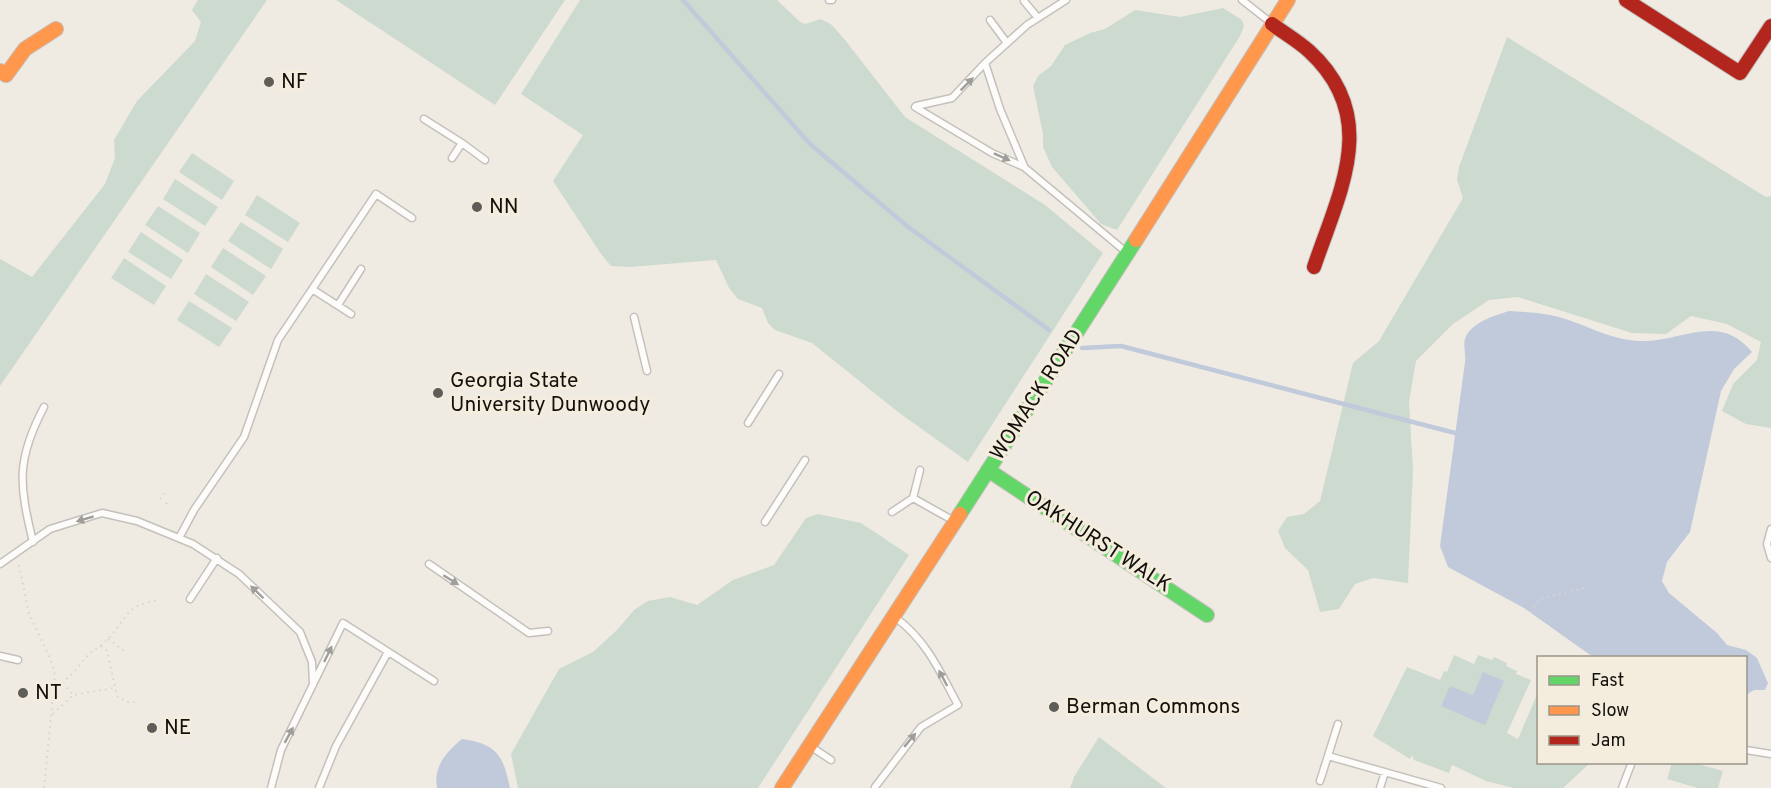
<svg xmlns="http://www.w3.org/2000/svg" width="1771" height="788" font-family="Overpass,sans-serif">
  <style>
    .green { fill: #cddacf }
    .water { fill: #c0cadb }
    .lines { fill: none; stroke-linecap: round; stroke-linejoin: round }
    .stream { stroke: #c0cadb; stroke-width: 4.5 }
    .lane-casing { stroke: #c4c1bb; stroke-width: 9 }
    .fast-casing { stroke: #c4c1bb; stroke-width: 16 }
    .slow-casing { stroke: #c4c1bb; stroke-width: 16 }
    .jam-casing { stroke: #c4c1bb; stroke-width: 16 }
    .path { stroke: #d6d4d2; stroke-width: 2; stroke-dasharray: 1.5 4.5; stroke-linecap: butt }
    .lane { stroke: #fdfcfb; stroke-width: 6 }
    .fast { stroke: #63d668; stroke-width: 14 }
    .slow { stroke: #ff974d; stroke-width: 14 }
    .jam { stroke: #b3261e; stroke-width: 14 }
    .oneway { fill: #9f9e9b }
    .poi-dot { fill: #5f5d57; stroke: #f4edde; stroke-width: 2 }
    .labels { text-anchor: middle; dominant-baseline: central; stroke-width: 6; stroke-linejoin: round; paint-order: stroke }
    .poi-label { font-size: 21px; fill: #12100b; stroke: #f4edde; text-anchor: start }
    .street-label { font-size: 21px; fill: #12100b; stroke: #f4edde }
  </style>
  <rect width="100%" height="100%" fill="#efebe3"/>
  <!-- green -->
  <path class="green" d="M198,0H267L0,386V259L32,277L105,184L115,158L114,140L137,101L195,41L201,22L192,10Z
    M336,0H565L495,105Z
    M580,0H777L800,22L805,24L821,19L832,25L845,40L905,117L1045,205L1103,253L968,462L898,412L812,343L775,330L768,323L762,308L738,299L729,288L716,260L630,267L611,266L601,254L553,181L583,135L521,94Z
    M1223,8L1242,20L1244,26L1240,36L1117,230L1101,224L1052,167L1043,147V134L1033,86L1038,76L1051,66L1065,45L1090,33L1105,29L1135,10L1180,17Z
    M1507,37L1766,197L1771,196V428L1746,424L1722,411L1733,384L1757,360L1761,342L1727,324L1691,316L1666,334L1632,333L1518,297L1489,300L1453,324L1416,361L1409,402L1413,470L1408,583L1373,578L1355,584L1339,609L1320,612L1308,570L1285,548L1278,531L1287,517L1304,514L1320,501L1353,363L1379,341L1463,198L1457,180L1459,167Z
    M192,153L234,181L222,200L179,172Z
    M175,179L218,207L205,226L163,199Z
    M257,195L300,223L288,242L245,215Z
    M158,206L200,233L188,253L145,225Z
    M241,222L283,249L271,269L228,241Z
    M141,232L183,260L171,279L128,252Z
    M223,248L266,276L253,295L211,267Z
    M124,258L166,286L154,305L111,278Z
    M206,274L249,302L236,321L194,294Z
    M189,301L232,328L219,347L177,320Z
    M818,514L861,523L909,555L758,788H518L511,754L559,669L593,652L618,629L634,610L648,601L670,597L697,605L733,580L774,565L806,518Z
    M1454,655L1474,664L1478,655L1492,660L1494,657L1507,663L1506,666L1517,671L1516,674L1531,680L1507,733L1518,739L1538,692V762L1590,763L1563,788H1514L1486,781L1452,765L1449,773L1414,760L1412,755L1410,759L1373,736L1407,667L1440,680L1444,671L1447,672Z
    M1099,737L1166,788H1070L1074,777Z
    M1672,763H1694L1723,771L1718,788H1698L1667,779Z"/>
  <!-- water -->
  <path class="water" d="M1509,311C1522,312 1537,312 1550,315C1581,321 1608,340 1639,341C1680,343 1719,311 1752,352L1734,369L1721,391L1690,532L1667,562L1662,581L1669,593L1717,633L1727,645L1746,650L1757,658L1768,683L1765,690H1754L1746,695V658L1593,657L1524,608L1448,567L1440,546L1465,362C1466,355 1463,345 1465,339C1471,322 1494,316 1509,311Z
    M1483,672L1504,681L1485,725L1441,706L1450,686L1473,695Z
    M462,739C497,744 503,755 510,788H437C433,767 446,752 462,739Z"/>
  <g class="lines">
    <!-- stream -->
    <path class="stream" d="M683,0L810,144L907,226L1049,330
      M1082,348L1121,346L1455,433"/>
    <defs>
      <path id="lane" d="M829,0H832
        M1242,0L1270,22
        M1024,1L1038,18
        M990,20L1007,43
        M985,63L1000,109L1024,166
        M916,106L952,98L985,63L1027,25L1066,0
        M915,107L992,153L1024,167L1126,252
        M424,119L462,143L452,158
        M462,143L485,160
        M312,289L351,314
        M338,305L361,269
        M634,317L647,371
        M748,423L779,374
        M913,498L954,521
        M892,512L913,498L920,470
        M765,522L805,460
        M1771,529L1767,544L1771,558
        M179,538L194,510L244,437L278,340L376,194L412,218
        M33,542C19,484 16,460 44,407
        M0,564L50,529L102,513L137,521L193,544L239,574L300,632L312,662L313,685
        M429,564L529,633L548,631
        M190,599L217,558
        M0,656L18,660
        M810,746L831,760
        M1746,750L1771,754
        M1328,756L1441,788
        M1320,781L1338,724
        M875,787L921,727L958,705C940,672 927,641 896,618
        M271,788L281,750L343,623L434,681
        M319,788L336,746L388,652
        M1380,788L1385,772
        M1622,788L1632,762"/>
      <path id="fast" d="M988,470L1207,615
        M960,514L1136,240"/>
      <path id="slow" d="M0,71L6,75L25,49L56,29
        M1136,240L1288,0
        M782,788L960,514"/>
      <path id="jam" d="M1626,0L1740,73L1771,26
        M1272,24C1284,33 1298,41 1309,51C1381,117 1340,190 1314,267"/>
    </defs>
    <!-- lane casing -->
    <use href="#lane" class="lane-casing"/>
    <!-- fast casing -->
    <use href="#fast" class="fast-casing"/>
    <!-- slow casing -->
    <use href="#slow" class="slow-casing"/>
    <!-- jam casing -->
    <use href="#jam" class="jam-casing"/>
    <!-- path -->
    <path class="path" d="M160,499L164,493
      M166,503L169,505
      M19,565L29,614L50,658L55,675L44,788
      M1530,612L1540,599L1584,588
      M108,639L126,652
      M101,646L107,651L117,696L126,702H138
      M63,683L73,695
      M56,685C70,680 78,667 87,656C93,649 103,646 109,638C129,615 125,606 159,600
      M53,714L73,695L113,688"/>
    <!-- lane -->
    <use href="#lane" class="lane"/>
    <!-- fast -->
    <use href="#fast" class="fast"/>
    <!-- slow -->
    <use href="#slow" class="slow"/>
    <!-- jam -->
    <use href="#jam" class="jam"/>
  </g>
  <!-- one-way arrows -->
  <defs><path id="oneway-solid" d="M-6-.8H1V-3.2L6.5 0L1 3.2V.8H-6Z" transform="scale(1.5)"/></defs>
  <g class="oneway">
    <use href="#oneway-solid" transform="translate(967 84) rotate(-45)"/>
    <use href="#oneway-solid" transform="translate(1002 157) rotate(24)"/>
    <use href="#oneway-solid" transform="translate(85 519) rotate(164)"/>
    <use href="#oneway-solid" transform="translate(451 580) rotate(32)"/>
    <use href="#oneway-solid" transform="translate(257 592) rotate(-136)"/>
    <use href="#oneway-solid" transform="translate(328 654) rotate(-64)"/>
    <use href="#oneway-solid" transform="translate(943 678) rotate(-118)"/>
    <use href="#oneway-solid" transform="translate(289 735) rotate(-61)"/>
    <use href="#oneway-solid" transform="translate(910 740) rotate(-50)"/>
  </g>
  <!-- markers -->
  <g class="poi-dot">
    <circle cx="269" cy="82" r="6"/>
    <circle cx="477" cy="207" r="6"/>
    <circle cx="438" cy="393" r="6"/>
    <circle cx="23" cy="693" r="6"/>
    <circle cx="1054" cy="707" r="6"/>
    <circle cx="152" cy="728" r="6"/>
  </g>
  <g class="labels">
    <!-- poi labels -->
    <g class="poi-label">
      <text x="281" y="82">NF</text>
      <text x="489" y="207">NN</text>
      <text x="450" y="381">Georgia State<tspan x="450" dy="24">University Dunwoody</tspan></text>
      <text x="35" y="693">NT</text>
      <text x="1066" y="707">Berman Commons</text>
      <text x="164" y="728">NE</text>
    </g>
    <!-- street labels -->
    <g class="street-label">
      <text transform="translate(1037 395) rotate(-57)">WOMACK ROAD</text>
      <text transform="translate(1098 542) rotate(33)">OAKHURST WALK</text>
    </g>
  </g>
  <!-- legend -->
  <rect x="1537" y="656" width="210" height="108" fill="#f4edde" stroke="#9a958a" stroke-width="1.5"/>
  <rect x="1549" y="676" width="30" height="9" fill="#63d668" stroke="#9a958a" stroke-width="1.5"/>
  <text x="1591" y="686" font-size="18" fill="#12100b">Fast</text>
  <rect x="1549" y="706" width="30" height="9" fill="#ff974d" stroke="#9a958a" stroke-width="1.5"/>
  <text x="1591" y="716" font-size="18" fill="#12100b">Slow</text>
  <rect x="1549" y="736" width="30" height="9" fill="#b3261e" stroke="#9a958a" stroke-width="1.5"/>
  <text x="1591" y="746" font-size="18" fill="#12100b">Jam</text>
</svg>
